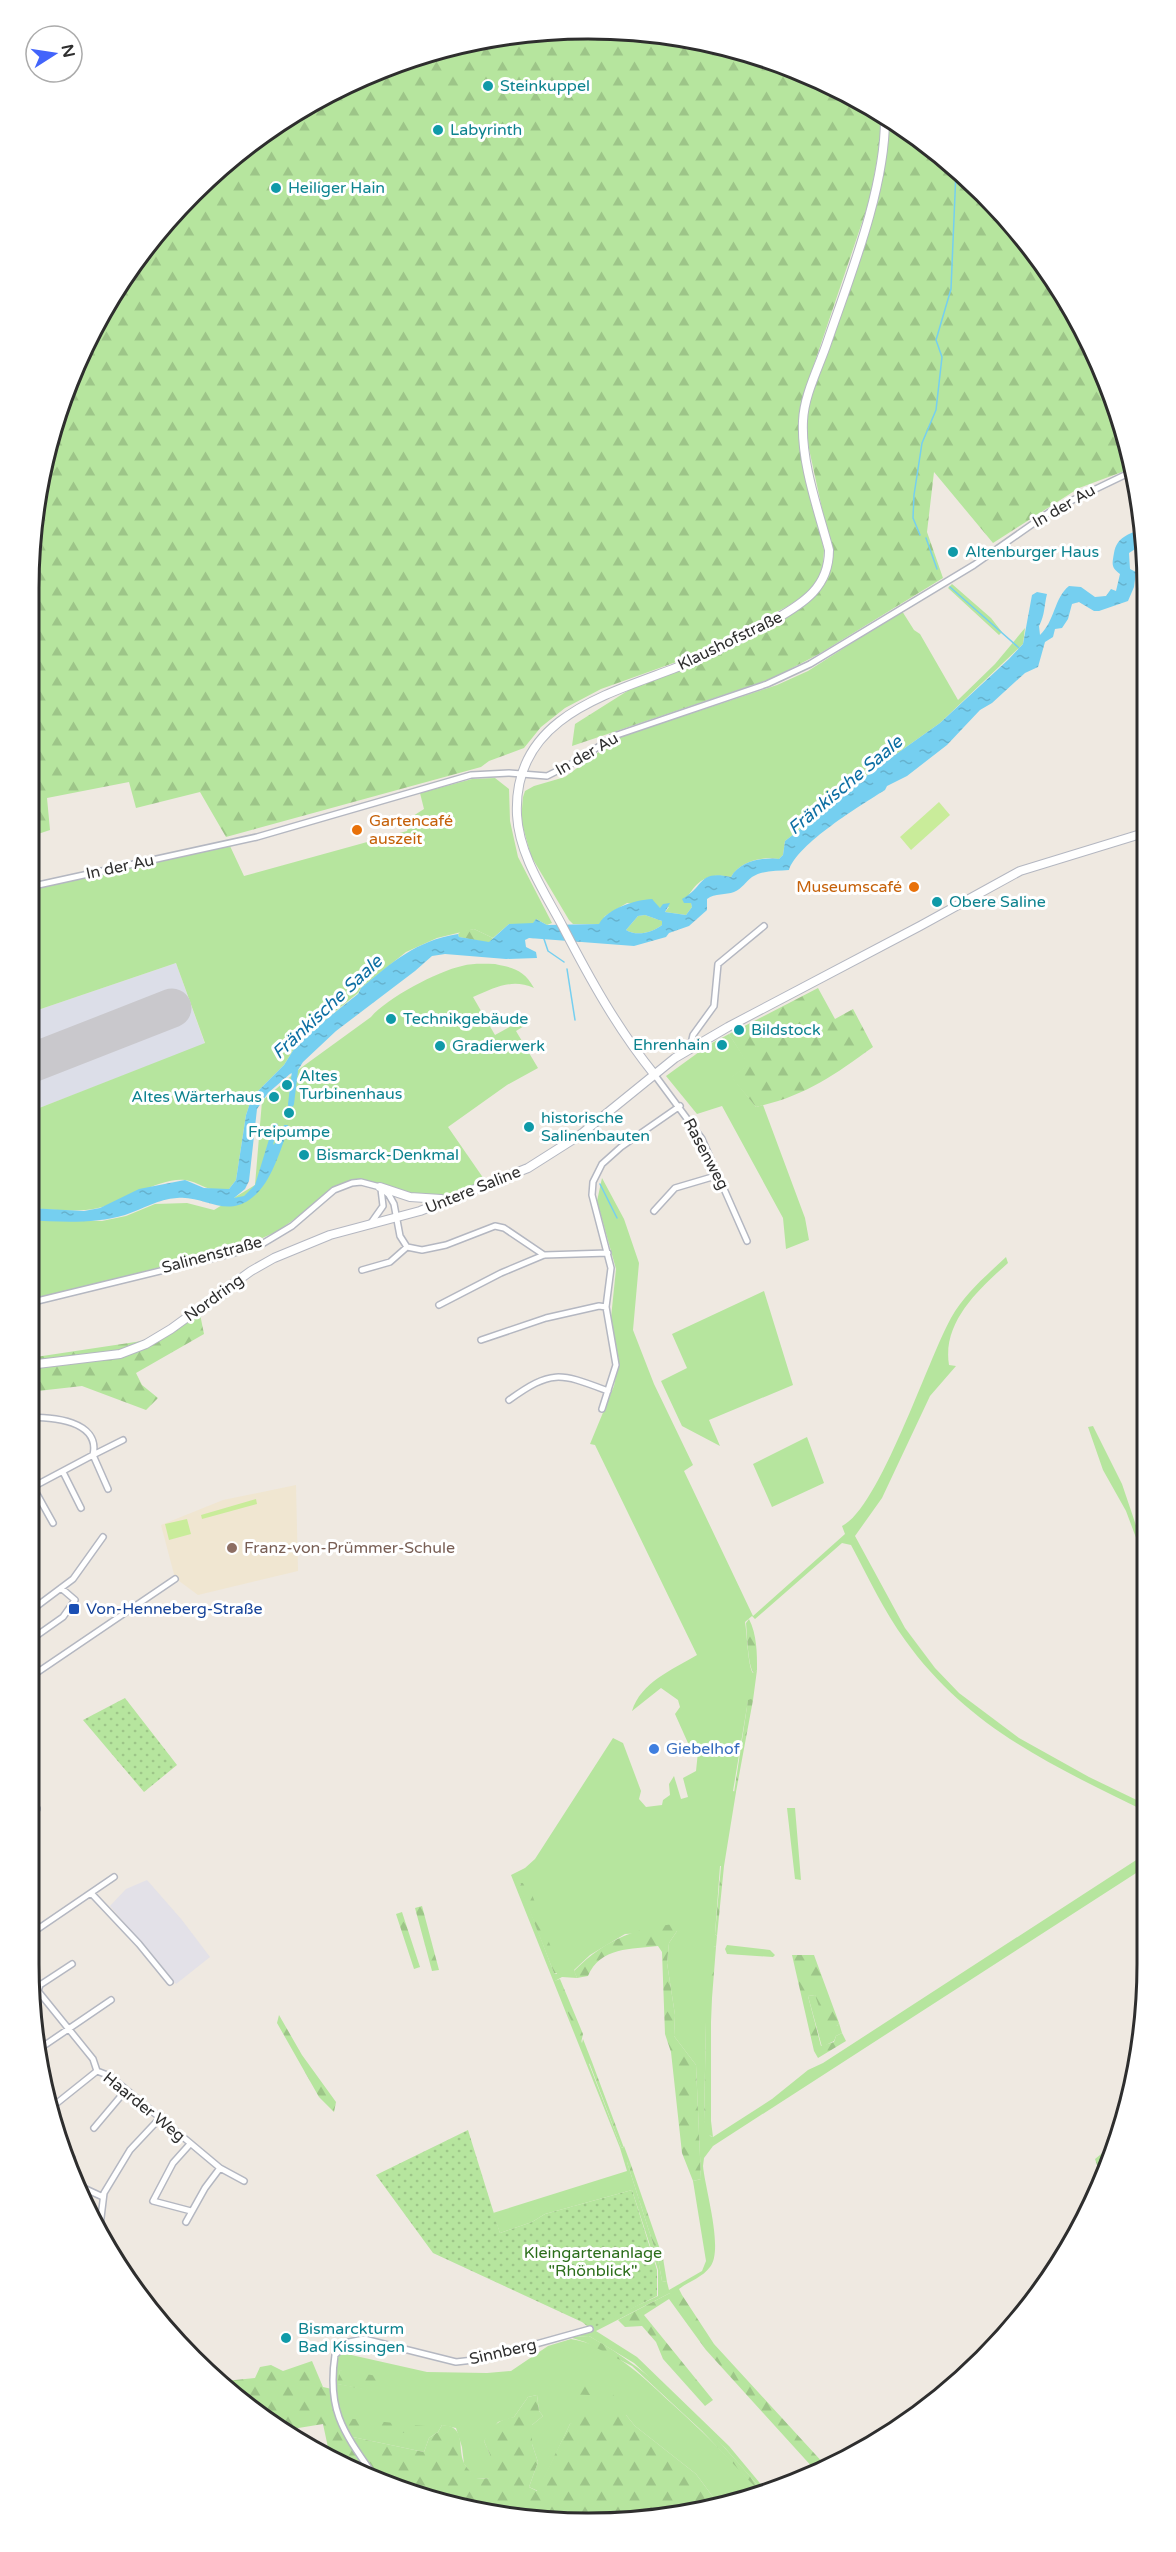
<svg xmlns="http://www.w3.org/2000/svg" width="1176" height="2552" font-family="'Varela Round',sans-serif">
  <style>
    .industrial { fill: #e3e1e8 }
    .education { fill: #f0e6d1 }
    .airport { fill: #dcdee8 }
    .grass { fill: #b6e59e; fill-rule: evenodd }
    .forest { fill: url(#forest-firs) }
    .garden { fill: url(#garden-dots) }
    .pitch { fill: #c9ec9a }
    .water { fill: url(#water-ripples); fill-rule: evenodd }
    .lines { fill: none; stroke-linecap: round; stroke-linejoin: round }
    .stream { stroke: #75cff0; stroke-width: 1.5 }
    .canal { stroke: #75cff0; stroke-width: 6 }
    .runway { stroke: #c9c8cc; stroke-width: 39 }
    .minor-casing { stroke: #b4b7c1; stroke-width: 8 }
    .secondary-casing { stroke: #b4b7c1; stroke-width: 10 }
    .minor { stroke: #fff; stroke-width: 5 }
    .secondary { stroke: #fff; stroke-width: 8 }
    .culture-dot { fill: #0f9aa8; stroke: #fff; stroke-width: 2 }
    .food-dot { fill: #e8710a; stroke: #fff; stroke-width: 2 }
    .education-dot { fill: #8d6e63; stroke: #fff; stroke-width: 2 }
    .transit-dot { fill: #1a4fb4; stroke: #fff; stroke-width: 2 }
    .shop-dot { fill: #3f7fe0; stroke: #fff; stroke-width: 2 }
    .labels { text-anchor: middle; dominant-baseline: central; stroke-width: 6; stroke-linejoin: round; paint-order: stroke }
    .culture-label { font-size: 16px; fill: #0d838f; stroke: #fff; text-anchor: start }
    .street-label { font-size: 16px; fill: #2e2e2e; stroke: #fff }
    .food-label { font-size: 16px; fill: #c56008; stroke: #fff; text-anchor: start }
    .education-label { font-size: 16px; fill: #785e54; stroke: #fff; text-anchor: start }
    .transit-label { font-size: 16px; fill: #164399; stroke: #fff; text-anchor: start }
    .shop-label { font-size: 16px; fill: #366cbe; stroke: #fff; text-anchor: start }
    .park-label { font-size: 16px; fill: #2c6e1b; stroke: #fff }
    .water-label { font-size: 18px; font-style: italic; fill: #0d6fa3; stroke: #fff }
    .rim { fill: none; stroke: #2e2e2e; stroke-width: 3 }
  </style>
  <defs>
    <pattern id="forest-firs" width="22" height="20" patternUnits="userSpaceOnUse" patternTransform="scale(1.5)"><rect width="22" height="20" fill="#b6e59e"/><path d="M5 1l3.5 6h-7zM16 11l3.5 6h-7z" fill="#9dc588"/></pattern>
    <pattern id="garden-dots" width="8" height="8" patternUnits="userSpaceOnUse" patternTransform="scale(1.5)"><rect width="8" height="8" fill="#b6e59e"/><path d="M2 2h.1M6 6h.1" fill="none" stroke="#9dc588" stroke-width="1.8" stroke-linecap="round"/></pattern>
    <pattern id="water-ripples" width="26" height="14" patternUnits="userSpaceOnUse" patternTransform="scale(1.5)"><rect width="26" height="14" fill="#75cff0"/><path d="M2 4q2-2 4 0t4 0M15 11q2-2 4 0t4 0" fill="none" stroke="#66b2ce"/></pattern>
  </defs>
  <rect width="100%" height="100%" fill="#efe9e1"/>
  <!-- industrial -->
  <path class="industrial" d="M147,1880L182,1920L210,1957L176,1984L110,1906L126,1889Z"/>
  <!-- education -->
  <path class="education" d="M296,1485L298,1571L198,1595L175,1578L161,1525L223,1500Z"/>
  <!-- airport -->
  <path class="airport" d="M176,963L205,1044L29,1112V1013Z"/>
  <!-- grass -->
  <path class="grass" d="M952,584L991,618L1002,632L999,635L948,588Z
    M902,611L914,630L920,634L958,700L995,664L1025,628L1023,644L940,723L871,772L854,787L785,841L783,855L779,859C762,856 740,861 731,877C706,872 696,881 684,903L691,902L692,907L686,915L665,912L669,907L660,908L627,903L605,916L600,924H573L569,920L531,856L521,820L523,797L525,791L534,786L565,777L615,740L623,736L777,685L808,671Z
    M495,778L509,789L510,821L518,857L552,923L547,925L536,919L533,924H509L493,938L474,929L437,938L406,952L361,988L358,993L299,1041L284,1065L252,1097L246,1115L236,1180L229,1189C208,1194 201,1182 185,1180C160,1177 122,1203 98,1208C76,1213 51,1209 29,1208V1112L205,1043L176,963L29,1013V890L230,846L244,876L407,831L413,816L424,809L420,793L472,779Z
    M645,915L662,921V925C653,932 637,937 626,930L638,916Z
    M495,964C514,968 524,970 534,988C511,978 495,988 473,997L495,1035L526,1018L529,1023L516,1031L538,1068L507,1085L448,1127L486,1182L430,1200L361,1182L329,1194L278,1231L251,1243L29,1302V1218L102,1221L126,1216L155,1204L187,1203L214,1210L255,1185L262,1101L298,1070L371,1017C387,998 438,971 462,966C473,963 484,964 495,964Z
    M729,1034L749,1065L732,1077L756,1107L763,1105L805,1218L809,1240L786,1249L783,1218L722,1106L697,1114L666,1076L710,1044Z
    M602,1178L624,1219L639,1263L633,1330L654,1384L693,1465L684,1471L753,1616L845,1534L842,1526C879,1509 928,1359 951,1318C965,1293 986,1276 1006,1257L1008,1263C979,1289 942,1322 949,1365L956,1366L930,1396L882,1498L855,1536L905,1628L935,1668L959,1693L1019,1738L1089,1777L1147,1805V1812C1053,1766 968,1728 905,1640C884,1611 868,1577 851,1545L842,1543L755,1619L752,1616L745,1622C747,1633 748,1667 753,1673L757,1670L753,1700L748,1701L733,1791L736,1792L724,1866H720L715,1934L717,1936L716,1947L714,1946L709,1998H712L711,2022H706L704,2120L710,2136L713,2137L772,2099L808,2070L823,2063L1147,1853V1866L713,2146L704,2158L703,2166C705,2189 724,2250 710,2267C703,2277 688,2282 679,2289L682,2295L670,2293L596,2331L637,2357L729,2446L764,2488L761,2489L725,2448L634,2363L589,2336L569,2337L658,2296V2270L632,2190L545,2214L532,2222L500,2233L493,2213L627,2171L620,2148L511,1875L525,1868L535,1859L613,1738L623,1743L641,1791L639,1799L646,1807L662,1805L663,1800L670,1795L669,1784L674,1776L681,1799L688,1797L683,1778L696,1771L698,1752H692L675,1714L680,1707L678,1700L661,1688L632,1711C641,1682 672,1670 697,1655L595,1445L590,1444L614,1386L619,1361L611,1318L616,1269L597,1201ZM520,1884L522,1885L557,1974L554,1973ZM677,1931L669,1943L667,1963L675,2015L674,2036L696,2065L701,2179L693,2181L706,2261L702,2271L669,2290L667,2282L662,2281L658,2259L627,2162H630L624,2146L623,2148L621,2147L589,2064L592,2062L583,2039L582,2043L555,1981L562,1977L577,1978L574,1970L590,1955L625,1934Z
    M764,1291L793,1385L709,1420L720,1446L682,1426L661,1381L687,1368L672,1334Z
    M1093,1426L1122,1484L1146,1555L1144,1559L1126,1511L1103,1470L1088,1427Z
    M807,1437L824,1483L772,1507L753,1464Z
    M787,1808H795L801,1880L795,1879Z
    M727,1945L770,1950L775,1955L773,1957L727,1954L725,1949Z
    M815,1995L837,2026L839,2023L842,2033L836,2036L834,2041L822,2047L808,1996Z
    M571,2339C612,2346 641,2375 670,2402C701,2430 731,2459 758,2490L719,2505L696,2474L635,2426L626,2415L570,2424L538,2491L529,2487L538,2462L532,2444V2425L543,2416L539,2411L537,2395L528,2397L514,2417L498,2422L484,2441L490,2455V2478L476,2479L464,2464L462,2447L456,2428L442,2425L438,2432L429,2438L424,2452L348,2436C333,2402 332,2388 338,2352L427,2372L487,2373L511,2371L548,2346ZM340,2370L382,2392L338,2384Z"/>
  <!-- forest -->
  <path class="forest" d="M588,29L697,39L802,71L880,116L881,137L870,199L802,400L799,436L824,550L823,565L819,577L809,592L788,606L693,656L601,689L565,708L541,727L524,748L489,761L481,767L226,837L200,792L136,808L129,782L47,798L50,830L29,837V588L39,479L71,374L123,277L192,193L277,123L374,71L479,39Z
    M888,121L928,144L1032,247L1105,374L1130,469L1079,488L993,543L934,472L927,532L943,578L819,654L771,679L572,746L575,724L640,683L792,613C816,596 832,581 831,550L806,435L809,401L878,201L889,138Z
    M474,929L493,938L489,943L459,937L458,934L461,931Z
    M818,988L835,1019L853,1009L873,1047C833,1076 805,1096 756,1107L731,1077L748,1065L729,1034Z
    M199,1309L204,1334L136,1373L142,1385L158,1398L146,1410L82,1386L29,1392V1358L142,1341Z
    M749,1619C757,1635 757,1653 757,1670L754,1673C748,1668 747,1634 746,1623Z
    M751,1699L753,1700L736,1792L734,1793L748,1700Z
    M721,1866H724L717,1936L715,1934Z
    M521,1883H528L560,1973H554L520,1886Z
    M422,1906L439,1970L432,1971L415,1908Z
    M402,1912L420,1967L414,1969L396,1914Z
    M685,1923V1928L677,1931L669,1943L667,1963L675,2015L674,2036L696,2065L701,2179L693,2181L682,2153L671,2052L665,2034L662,1952L658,1946C632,1949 600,1947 588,1976L577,1978L574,1971C608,1937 638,1927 685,1923Z
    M714,1946L716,1947L712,1998H709L707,1957Z
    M792,1955H814L839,2023L837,2026L824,2021L815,1995L808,1996L821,2046L834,2042L836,2036L842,2033L846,2041L818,2058L814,2051Z
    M560,1979L583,2034L581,2043L554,1981Z
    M279,2015L302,2055L336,2102L334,2112L319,2097L277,2023Z
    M706,2022H711V2121L713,2137L707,2134L704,2121Z
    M589,2062H592L624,2148L621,2147Z
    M1116,2142L1105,2176L1099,2171L1095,2159Z
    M627,2162H630L663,2258L667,2282L662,2281L658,2259Z
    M676,2292L682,2295L714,2344L825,2465L814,2469L706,2350L669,2299L644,2315L713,2400L705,2406L663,2359L656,2342L642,2326L625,2327L618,2320L670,2293Z
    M589,2336C656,2373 712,2431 761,2489L758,2490L702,2431L632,2366L585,2342L569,2337Z
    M312,2361L323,2387L332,2389V2397L348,2436L424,2452L429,2438L438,2432L442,2425C467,2426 457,2448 464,2463C466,2468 473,2473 477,2479L490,2478V2455L484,2441C491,2427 498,2419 514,2417L528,2397L537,2395L539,2411L543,2416L532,2425V2444L538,2462L529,2487L537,2491L570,2424L588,2414L626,2415L635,2426L696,2474L719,2505L697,2513L588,2523L479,2513L330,2457L323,2424L286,2430L225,2381L255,2378L260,2367L271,2365L283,2371Z
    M340,2370L384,2377L382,2393L337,2384Z
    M583,2378L609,2388L614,2396L564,2394L572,2384Z
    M344,2418L425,2426L427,2433L423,2435L347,2426Z"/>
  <!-- garden -->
  <path class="garden" d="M125,1698L177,1765L144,1792L83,1720Z
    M468,2130L500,2233L532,2222L545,2214L632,2190L657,2270V2296L591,2329L582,2322L433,2253L376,2175Z"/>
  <!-- pitch -->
  <path class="pitch" d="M939,802L950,815L911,850L900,837Z
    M256,1499L257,1504L202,1519L201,1515Z
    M187,1519L191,1534L169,1540L165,1524Z"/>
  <!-- water -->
  <path class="water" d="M1143,529V544L1129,553L1130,569L1136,572L1134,587L1128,601L1099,611H1094L1079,602L1072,604L1068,619L1062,628L1055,629L1053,637L1045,642L1038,667L1025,673L992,703L980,710L947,745L907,776L887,786L885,790C861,805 797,844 789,870C777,871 763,870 752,877C745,882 743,888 734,892C726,895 715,893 707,899V910L689,926L669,933L666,937L634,946L529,938L525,940L526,947L536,952L537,958L506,959L445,954L432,956L415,971L336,1031L303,1062L298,1070L290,1074L268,1093L257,1109L249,1181L245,1189L234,1198L244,1196L255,1185L274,1123L278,1124L273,1145L279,1139L284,1125H288L287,1133C278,1156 270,1186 249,1200C224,1217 203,1195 177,1198C158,1199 143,1209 125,1215C94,1224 60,1222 29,1220V1208L84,1211L100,1208L139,1189L185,1180L204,1188L229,1189L236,1180L246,1115L252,1097L284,1065L299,1041L358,994L361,988C393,962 415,941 458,934L459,937L489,942L509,924L533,923L536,919L547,925L599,924C608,908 635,900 652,899L660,908L663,904L670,903L665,912L686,915L692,907L691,903H684L682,899C706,886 697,870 731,877C740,861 762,857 779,859L783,855L785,841L854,787L871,772L940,723L1009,659L1023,644L1032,595L1037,592L1047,594C1044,606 1045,615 1039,626L1040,635C1055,621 1054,598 1069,586L1081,587L1095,597L1106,596L1111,589L1116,591L1120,574C1111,567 1112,565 1114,553C1117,537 1128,534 1143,529ZM645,915L662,921V925C653,932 637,937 626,930L638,916Z"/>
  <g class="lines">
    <!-- stream -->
    <path class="stream" d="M920,535L913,518L914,495L922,443L936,410L942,357L936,340L951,289L956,171
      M926,538L937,569
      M950,587L1019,648
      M544,939L548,951L564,962
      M567,969L575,1020
      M600,1184L617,1218"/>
    <!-- canal -->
    <path class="canal" d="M291,1104L295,1071"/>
    <!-- runway -->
    <path class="runway" d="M29,1064L172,1008"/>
    <defs>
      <path id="minor" d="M29,887L257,837L471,775L509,773L547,776L579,760L614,736L767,684L810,664L974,565L1054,509L1131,472
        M690,1048L693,1035L714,1006L718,964L764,926
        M654,1074L702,1139L747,1241
        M654,1211L675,1188L719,1175
        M371,1223L383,1206L381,1189
        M362,1270L390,1262L407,1247
        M29,1303L234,1253L262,1244L292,1226L334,1190L352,1183L361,1182L380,1187L389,1195L394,1204L400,1236L407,1247L422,1250L446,1245L495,1226L504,1228L544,1255
        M439,1305L501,1273L544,1255L608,1253
        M481,1340L546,1318L599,1306L606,1307
        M509,1400C552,1369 560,1373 608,1391
        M602,1409L616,1365L606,1307L611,1268L592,1195L593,1182L602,1164L621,1147L680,1106
        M29,1418C51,1416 101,1421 93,1455
        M93,1455L123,1440
        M63,1472L81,1508
        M33,1487L53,1523
        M29,1489L93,1455L108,1489
        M29,1612L73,1579L103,1537
        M29,1641L63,1617L75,1600L61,1588
        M29,1678L175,1579
        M29,1807L37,1809
        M91,1893L139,1944L170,1982
        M29,1935L114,1877
        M38,1991L93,2059L97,2071L110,2076L220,2168L244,2181
        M33,1992L38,1991L40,1985L72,1964
        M42,2047L111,2000
        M52,2107L97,2071
        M94,2128L126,2090
        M190,2144L173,2163L153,2201L191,2211
        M69,2167L72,2158
        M77,2185L103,2197
        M186,2222L205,2188L220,2168
        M99,2234L104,2193L130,2150L160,2118
        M372,2473C342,2430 327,2409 335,2355L349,2342L364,2339L456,2362L482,2359L590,2329"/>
      <path id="secondary" d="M654,1074C617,1028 590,979 563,927C545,893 519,855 517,815C512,711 619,692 693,661C721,650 748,634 774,620C804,603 829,587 829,550C818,509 801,463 803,421C804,395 819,367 827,343C850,276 885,189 885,119
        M380,1187L410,1197L441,1199
        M29,1365L120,1354L146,1344L171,1329L251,1271L274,1258L330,1235L420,1211L528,1168L580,1135L675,1058L728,1027L920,926L1020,871L1144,833"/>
    </defs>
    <!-- minor casing -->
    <use href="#minor" class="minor-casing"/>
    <!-- secondary casing -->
    <use href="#secondary" class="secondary-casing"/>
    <!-- minor -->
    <use href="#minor" class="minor"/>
    <!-- secondary -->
    <use href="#secondary" class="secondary"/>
  </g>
  <!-- markers -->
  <g class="culture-dot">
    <circle cx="488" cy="86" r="6"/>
    <circle cx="438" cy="130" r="6"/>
    <circle cx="276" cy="188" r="6"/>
    <circle cx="953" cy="552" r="6"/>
    <circle cx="937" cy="902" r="6"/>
    <circle cx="391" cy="1019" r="6"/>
    <circle cx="739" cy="1030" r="6"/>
    <circle cx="722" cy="1045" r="6"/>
    <circle cx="440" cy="1046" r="6"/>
    <circle cx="287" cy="1085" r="6"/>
    <circle cx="274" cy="1097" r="6"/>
    <circle cx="289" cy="1113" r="6"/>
    <circle cx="529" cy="1127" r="6"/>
    <circle cx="304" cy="1155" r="6"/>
    <circle cx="286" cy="2338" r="6"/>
  </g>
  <g class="food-dot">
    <circle cx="357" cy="830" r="6"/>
    <circle cx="914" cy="887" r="6"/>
  </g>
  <circle class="education-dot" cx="232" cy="1548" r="6"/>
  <rect class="transit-dot" x="68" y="1603" width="12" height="12" rx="3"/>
  <circle class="shop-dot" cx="654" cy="1749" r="6"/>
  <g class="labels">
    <!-- culture labels -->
    <g class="culture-label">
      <text x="500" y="86">Steinkuppel</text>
      <text x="450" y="130">Labyrinth</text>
      <text x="288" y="188">Heiliger Hain</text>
      <text x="965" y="552">Altenburger Haus</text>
      <text x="949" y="902">Obere Saline</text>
      <text x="403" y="1019">Technikgebäude</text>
      <text x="751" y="1030">Bildstock</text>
      <text x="710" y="1045" text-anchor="end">Ehrenhain</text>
      <text x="452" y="1046">Gradierwerk</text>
      <text x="299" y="1076">Altes<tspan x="299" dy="18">Turbinenhaus</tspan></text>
      <text x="262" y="1097" text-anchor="end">Altes Wärterhaus</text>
      <text x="541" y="1118">historische<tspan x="541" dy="18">Salinenbauten</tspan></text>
      <text x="289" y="1132" text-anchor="middle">Freipumpe</text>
      <text x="316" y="1155">Bismarck-Denkmal</text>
      <text x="298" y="2329">Bismarckturm<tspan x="298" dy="18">Bad Kissingen</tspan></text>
    </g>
    <!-- street labels -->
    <g class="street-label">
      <text transform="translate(1064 506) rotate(-30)">In der Au</text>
      <text transform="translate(730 641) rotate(-26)">Klaushofstraße</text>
      <text transform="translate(587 754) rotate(-30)">In der Au</text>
      <text transform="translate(120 867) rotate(-12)">In der Au</text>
      <text transform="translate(706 1154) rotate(62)">Rasenweg</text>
      <text transform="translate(473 1190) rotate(-22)">Untere Saline</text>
      <text transform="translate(212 1255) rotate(-15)">Salinenstraße</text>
      <text transform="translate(214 1298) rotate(-36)">Nordring</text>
      <text transform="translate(144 2107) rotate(39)">Haarder Weg</text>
      <text transform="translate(503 2352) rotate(-13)">Sinnberg</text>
    </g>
    <!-- food labels -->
    <g class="food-label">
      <text x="369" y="821">Gartencafé<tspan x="369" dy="18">auszeit</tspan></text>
      <text x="902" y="887" text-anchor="end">Museumscafé</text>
    </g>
    <!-- education labels -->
    <g class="education-label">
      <text x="244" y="1548">Franz-von-Prümmer-Schule</text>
    </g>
    <!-- transit labels -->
    <g class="transit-label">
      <text x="86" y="1609">Von-Henneberg-Straße</text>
    </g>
    <!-- shop labels -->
    <g class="shop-label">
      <text x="666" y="1749">Giebelhof</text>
    </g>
    <!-- park labels -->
    <g class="park-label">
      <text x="593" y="2253">Kleingartenanlage<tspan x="593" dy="18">"Rhönblick"</tspan></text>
    </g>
    <!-- water labels -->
    <g class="water-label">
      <text transform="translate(845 785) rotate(-40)">Fränkische Saale</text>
      <text transform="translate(327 1007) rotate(-43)">Fränkische Saale</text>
    </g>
  </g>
  <!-- crop -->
  <path d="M0 0H1176V2552H0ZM588 39H588A549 549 0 0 1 1137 588V1964A549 549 0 0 1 588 2513H588A549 549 0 0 1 39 1964V588A549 549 0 0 1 588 39Z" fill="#fff" fill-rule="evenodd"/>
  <path class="rim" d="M588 39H588A549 549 0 0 1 1137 588V1964A549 549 0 0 1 588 2513H588A549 549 0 0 1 39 1964V588A549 549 0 0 1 588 39Z"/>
  <!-- north arrow -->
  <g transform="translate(54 54) rotate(78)"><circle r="28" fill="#ffffff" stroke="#ababab" stroke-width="1.5"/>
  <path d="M0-4.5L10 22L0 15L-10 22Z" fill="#4264fb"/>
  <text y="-9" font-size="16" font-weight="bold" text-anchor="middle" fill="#2e2e2e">N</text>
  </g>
</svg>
